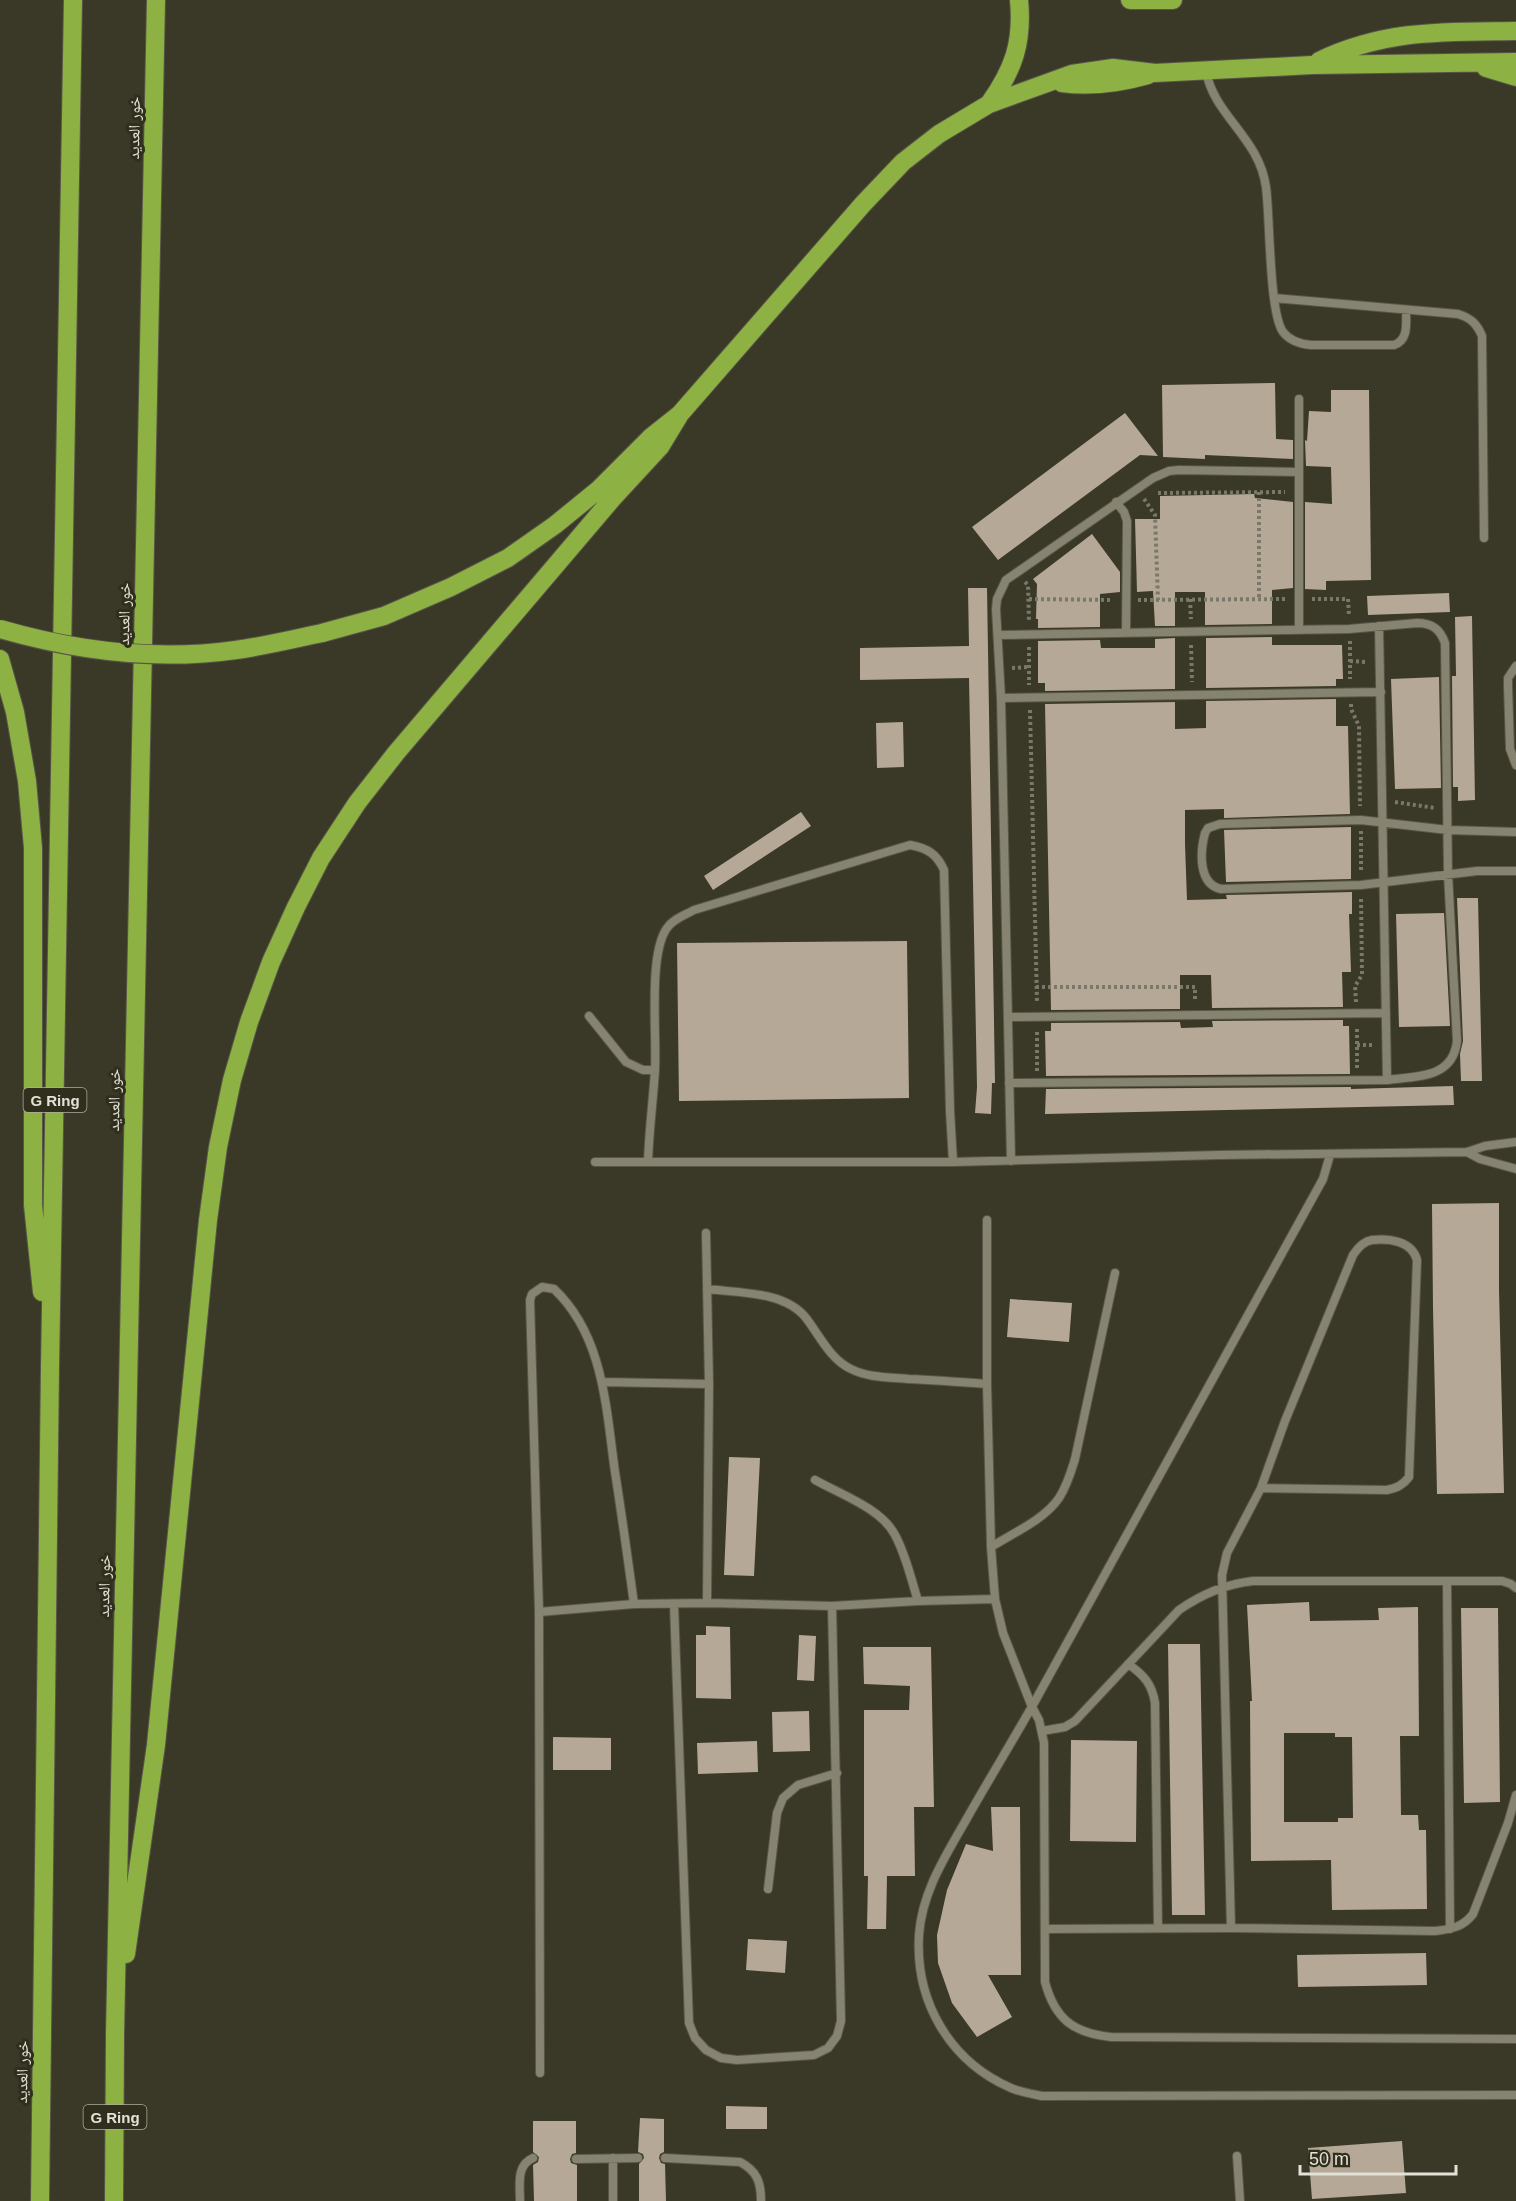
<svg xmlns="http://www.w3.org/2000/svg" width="1516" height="2201" font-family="Arial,'Noto Naskh Arabic',sans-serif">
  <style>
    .building { fill: #b5a897; fill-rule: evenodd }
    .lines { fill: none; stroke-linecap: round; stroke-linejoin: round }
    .lane-casing { stroke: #585647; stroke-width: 10 }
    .highway-casing { stroke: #585647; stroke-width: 20 }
    .path { stroke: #7a7869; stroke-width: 4; stroke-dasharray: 3 3; stroke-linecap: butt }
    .lane { stroke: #868470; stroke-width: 8 }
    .highway { stroke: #8db243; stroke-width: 18 }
    .highway-bridge-casing { stroke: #585647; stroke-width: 20; stroke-linecap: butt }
    .highway-bridge { stroke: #8db243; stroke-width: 18 }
    .labels { text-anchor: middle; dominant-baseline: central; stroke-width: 6; stroke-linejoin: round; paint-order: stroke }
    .shield { fill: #302e1d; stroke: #adac9f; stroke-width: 1.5 }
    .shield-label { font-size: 15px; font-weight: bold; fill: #e3e2d7 }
    .street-label { font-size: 16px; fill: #e3e2d7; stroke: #302e1d }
  </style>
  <rect width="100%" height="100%" fill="#3a3827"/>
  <!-- building -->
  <path class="building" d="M1275,383L1276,439L1293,440V459L1205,455V459L1163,457L1162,385Z
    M1331,390H1369L1371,580L1326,581V590L1305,589V502L1332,504L1331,467L1306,466L1305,440L1307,441L1309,411L1331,412Z
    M1125,413L1158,456L1140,455L998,560L972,527Z
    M1254,494L1255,498L1293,502V588L1272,590V624L1205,625V592H1175V626H1155L1153,591L1137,592L1135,519H1160V496Z
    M1092,534L1120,572V592L1100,594V627L1038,628V619H1036L1037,584L1033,579Z
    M968,588H987L995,1083H992L991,1114L975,1113L977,1087L969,678L860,680V648L969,646Z
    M1449,593L1450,612L1368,615L1367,596Z
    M1472,616L1475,800L1458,801V787H1453L1452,676H1456L1455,617Z
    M1272,637V645H1342L1343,679H1336V686L1206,688V638Z
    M1175,638V689L1045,691V683H1038V641L1100,640L1101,648H1155V639Z
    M1439,677L1441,788L1395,789L1391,679Z
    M1336,699V726H1348L1350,814L1224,818V809L1185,810V844L1187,900L1227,899L1226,895L1352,892V914H1349L1351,972H1342L1343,1007L1212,1008L1211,975H1180V1009L1051,1010L1045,704L1175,702V729L1206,728V701Z
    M903,722L904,767L877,768L876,723Z
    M801,812L811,826L713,890L704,876Z
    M1351,827V879L1226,882L1224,830Z
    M1457,898H1478L1482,1081H1461L1460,1054L1463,1041Z
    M1444,913L1450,1026L1399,1027L1396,914Z
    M907,941L909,1098L679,1101L677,943Z
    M1343,1020V1026H1349L1350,1074L1046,1076L1045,1031H1051V1023L1180,1022L1181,1028L1213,1027L1212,1021Z
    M1453,1086L1454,1105L1045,1114L1046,1089L1351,1087V1089Z
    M1499,1203V1290L1504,1493L1437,1494L1433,1308L1432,1204Z
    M1010,1299L1072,1303L1069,1342L1007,1337Z
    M729,1457L760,1458L754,1576L724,1575Z
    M1309,1602L1310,1621L1379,1620L1378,1608L1418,1607L1419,1736H1400L1401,1815H1418L1419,1830H1426L1427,1909L1332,1910L1331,1860L1251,1861L1250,1701H1252L1247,1605ZM1284,1733H1335V1737H1352L1353,1818H1338V1822H1284Z
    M1461,1608H1498L1500,1802L1464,1803Z
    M706,1626L730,1627L731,1699L696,1698V1635H706Z
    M799,1635L816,1636L814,1681L797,1680Z
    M1168,1644H1200L1205,1915H1172Z
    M863,1647H931L934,1807H914L915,1876H887L886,1929H867L868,1876H864V1710H909L910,1686L864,1684Z
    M809,1711L810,1751L773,1752L772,1712Z
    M553,1737L611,1738V1770H553Z
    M1071,1740L1137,1741L1136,1842L1070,1841Z
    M757,1741L758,1772L698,1774L697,1743Z
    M991,1807H1020L1021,1975H988L1012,2017L977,2037L952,2003L938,1963L937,1935L947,1890L966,1844L993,1851Z
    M748,1939L787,1941L785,1973L746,1970Z
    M1426,1953L1427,1985L1298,1987L1297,1955Z
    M726,2106L767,2107V2129H726Z
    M640,2118L664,2119V2152L660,2154L659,2158L661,2163L665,2164L666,2201H639V2164L644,2158L643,2154L638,2152Z
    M533,2121H576V2153L572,2154L570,2159L571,2163L577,2165V2201H534L533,2165L538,2162L539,2157L533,2152Z
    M1402,2141L1406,2193L1312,2199L1308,2148Z"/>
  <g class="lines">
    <defs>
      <path id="lane" d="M1206,71C1214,116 1259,137 1266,187C1270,216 1269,313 1283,332C1290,341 1300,344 1311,345H1394C1409,340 1406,323 1406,310
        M1274,298L1458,314C1471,318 1477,324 1482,336L1484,538
        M1116,502L1124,512L1127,521L1126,633
        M1379,626L1387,1080
        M1299,630V399
        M998,635L1349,629L1417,623C1432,623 1440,629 1445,643L1448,874L1457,1041C1453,1079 1416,1076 1387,1080L1009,1083
        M1516,666L1508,678V686L1510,749L1516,765
        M1001,698L1381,692
        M1516,832L1448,830L1361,820L1220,824L1208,828L1205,833C1200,852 1198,884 1221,889L1361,885L1477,871H1516
        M589,1016L626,1062L643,1070H654
        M1008,1017L1386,1013
        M1467,1152L1480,1159L1516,1169
        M1330,1155L1323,1179C1226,1354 1131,1528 1034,1703C1012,1742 988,1781 966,1820C945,1857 922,1892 919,1935C915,2001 949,2061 1011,2088C1020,2092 1032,2094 1042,2096L1516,2095
        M1011,1161L1001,698L996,609L997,599L1006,580L1153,478L1169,471L1179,470L1298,472
        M595,1162H953L1220,1155L1467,1152L1485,1146L1516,1142
        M648,1162C649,1131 653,1101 655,1070C657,1036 648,954 667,928C673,919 685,915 694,910L910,845C927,848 937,854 944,870L950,1111L953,1162
        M987,1220V1384L991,1547L995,1599L1003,1633L1032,1707L1039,1720L1044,1743L1045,1982C1055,2019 1073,2033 1111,2037L1516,2039
        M706,1233L709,1384L707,1603
        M707,1289C738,1293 785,1291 806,1318C820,1336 830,1359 851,1369C869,1378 889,1377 909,1379C935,1380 961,1382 987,1384
        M602,1382L709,1384
        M815,1480C840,1494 882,1509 895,1535C906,1555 911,1579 918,1601
        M991,1547C1013,1533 1044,1520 1059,1498C1067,1486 1071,1472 1075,1459L1115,1273
        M1447,1581L1450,1929
        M674,1604L689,2023L695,2038L706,2050L721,2058L737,2060L814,2055L828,2048L837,2036L841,2021L832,1606
        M539,1612L634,1604L707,1603L832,1606L918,1601L995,1599
        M1128,1664C1144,1675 1152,1684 1155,1703L1158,1928
        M1042,1731L1065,1727L1075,1721L1179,1610C1202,1594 1225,1584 1253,1581H1502L1511,1584L1516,1588
        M768,1889L777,1813L783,1798L798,1785L837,1773
        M1231,1928L1222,1575L1227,1553L1261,1488L1285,1421L1353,1255C1357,1249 1364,1241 1372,1240C1389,1238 1412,1241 1417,1260L1409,1477C1403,1485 1397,1488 1387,1490L1261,1488
        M1045,1929L1231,1928L1435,1931C1452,1929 1463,1927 1473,1914L1508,1823L1516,1795
        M540,2073L539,1612L530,1300L532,1294L542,1287L554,1289C604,1336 606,1409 615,1472C622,1516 628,1560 634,1604
        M1237,2156L1240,2201
        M613,2158V2201
        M665,2158L740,2162C757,2171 761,2182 761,2201
        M576,2159L638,2158
        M520,2201C520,2185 516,2165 533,2158"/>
      <path id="highway" d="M1130,0H1173
        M1319,61C1386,29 1444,32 1516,31
        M1486,68L1516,77
        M1062,83C1091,87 1120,83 1148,75
        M989,104C1014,69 1023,42 1019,0
        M322,633L384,616L451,587L508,558L555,525L598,490L651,437L680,414L863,204L903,162L939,134L989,104L1072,74L1113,68L1155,73L1312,65L1516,62
        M0,659L15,712L27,781L33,848V1205L42,1292
        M126,1954L156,1745L208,1220L218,1147L232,1080L249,1022L271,962L296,907L321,858L357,803L396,753L612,499L660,447L680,414
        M40,2201L50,1367L73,0
        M114,2201L115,2034L156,0"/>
    </defs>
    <!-- lane casing -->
    <use href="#lane" class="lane-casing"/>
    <!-- highway casing -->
    <use href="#highway" class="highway-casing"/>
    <!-- path -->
    <path class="path" d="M1259,492V599
      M1158,493L1285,492
      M1144,499L1155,515L1158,600
      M1025,582L1028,585L1029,622
      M1029,599L1112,600
      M1190,599L1191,619
      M1312,599H1348L1349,616
      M1138,600L1286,599
      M1350,641V679
      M1191,645L1192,682
      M1029,647V685
      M1350,661L1367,662
      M1012,668L1029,667
      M1351,704V709L1359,726L1360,806
      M1030,710L1037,1002
      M1395,802L1435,808
      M1361,831V872
      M1036,987H1195V1002
      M1356,1002L1355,986L1362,975L1361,897
      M1357,1045H1375
      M1357,1068V1027
      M1037,1071V1031"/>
    <!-- lane -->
    <use href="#lane" class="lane"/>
    <!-- highway -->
    <use href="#highway" class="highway"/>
    <defs>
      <path id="highway-bridge" d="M0,629C76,651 158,661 236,650C265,646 294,639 322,633"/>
    </defs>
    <!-- highway-bridge casing -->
    <use href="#highway-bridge" class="highway-bridge-casing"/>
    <!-- highway-bridge -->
    <use href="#highway-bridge" class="highway-bridge"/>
  </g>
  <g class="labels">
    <!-- shield labels -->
    <g class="shield">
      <rect x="23.5" y="1088" width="63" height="24" rx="4.5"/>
      <rect x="83.5" y="2105" width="63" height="24" rx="4.5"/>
    </g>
    <g class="shield-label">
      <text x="55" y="1100">G Ring</text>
      <text x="115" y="2117">G Ring</text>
    </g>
    <!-- street labels -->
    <g class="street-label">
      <text transform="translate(134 128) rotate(-89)">خور العديد</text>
      <text transform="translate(124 614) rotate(-89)">خور العديد</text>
      <text transform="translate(114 1100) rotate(-89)">خور العديد</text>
      <text transform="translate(104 1586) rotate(-89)">خور العديد</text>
      <text transform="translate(22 2072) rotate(-89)">خور العديد</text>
    </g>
  </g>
  <!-- scale -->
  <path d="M1300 2165v9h156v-9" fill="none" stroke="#e3e2d7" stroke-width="3"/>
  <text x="1309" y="2165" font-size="18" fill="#e3e2d7" stroke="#302e1d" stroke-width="4.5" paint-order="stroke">50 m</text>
</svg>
